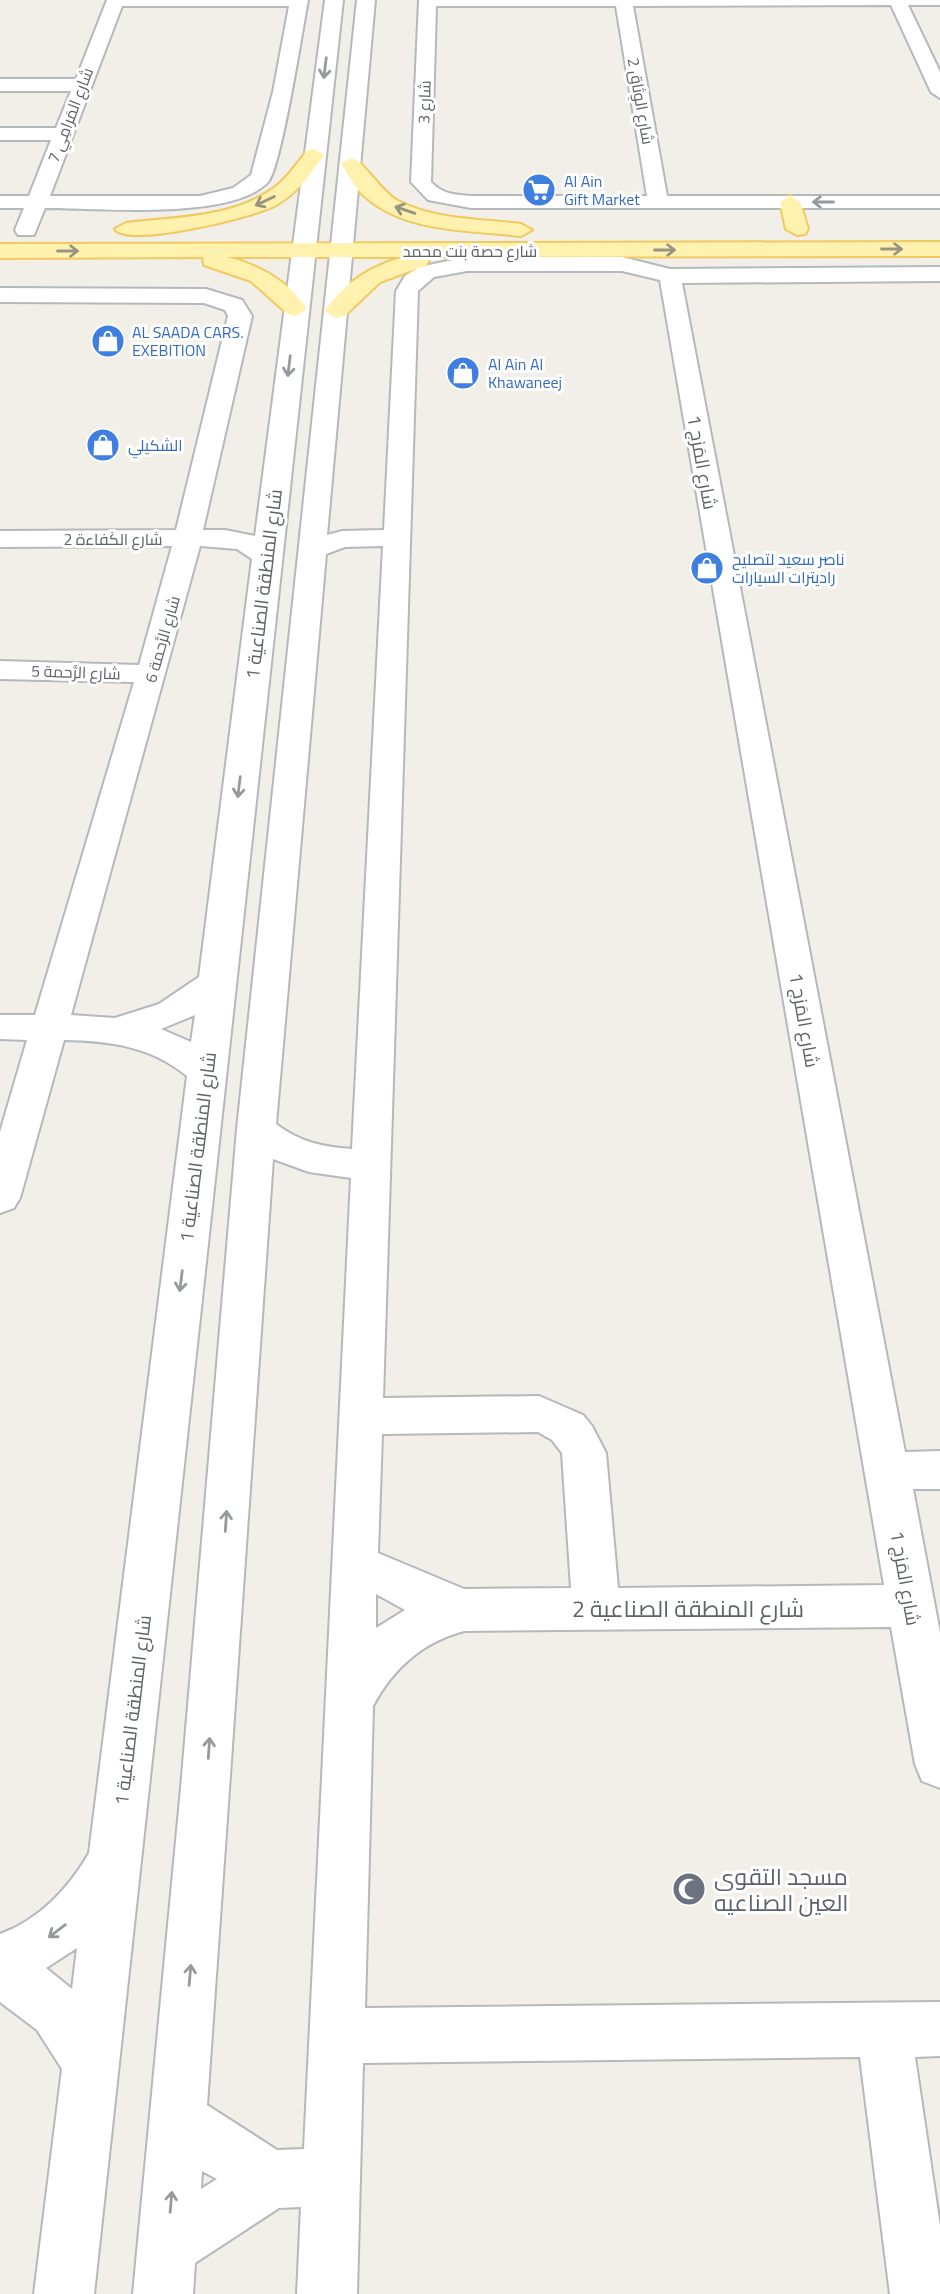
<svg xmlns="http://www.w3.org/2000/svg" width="940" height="2294" font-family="'Titillium Web',Cairo,sans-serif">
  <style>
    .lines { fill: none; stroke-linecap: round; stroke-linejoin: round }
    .minor-casing { stroke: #b5b8bc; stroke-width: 4 }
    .major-casing { stroke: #f2c960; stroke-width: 4 }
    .minor { fill: #fff; fill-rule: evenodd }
    .major { fill: #fff2af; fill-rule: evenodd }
    .oneway { stroke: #979a9d }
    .oneway2 { stroke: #979581 }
    .labels { text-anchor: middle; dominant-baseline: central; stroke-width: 6; stroke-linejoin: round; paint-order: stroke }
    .far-street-label { font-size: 16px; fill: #5f6368; stroke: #fff }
    .far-shop-label { font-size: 16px; fill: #366cbe; stroke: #fff; text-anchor: start }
    .street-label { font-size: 19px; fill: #5f6368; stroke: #fff }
    .near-street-label { font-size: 23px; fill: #5f6368; stroke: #fff }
    .near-worship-label { font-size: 23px; fill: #5b616d; stroke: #fff; text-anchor: start }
  </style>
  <rect width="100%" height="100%" fill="#f1efe8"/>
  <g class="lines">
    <defs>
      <path id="minor" d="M107,0H308C303,26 281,169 268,182C232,221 98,208 45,208L34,235H18L15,230L24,208H0V196H29L51,140H0V128H56L71,91H0V79H76ZM122,6H289L273,92L251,175L233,188L200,196H50Z
        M325,0H343L94,2294H34L62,2069L37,2030L0,2002V1934C39,1920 69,1888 89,1853L187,1076C150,1046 110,1041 64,1040L20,1198L14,1208L0,1213V1132L27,1040L0,1039V1015H35L134,682L0,679V661L139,665L172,546L0,547V531L176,530L228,316L225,310L204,303L0,302V288L206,289L242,300L252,316L203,530H225L255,536ZM200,546L237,549L252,559L199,977L159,1004L115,1018L71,1015ZM195,1015L191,1042L161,1029ZM77,1948L72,1989L46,1968Z
        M357,0H375L327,535L342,531L384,530L396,291L405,276L419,267L467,257H622L670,269L940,267V281L682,283L905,1452L940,1451V1489H913L940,1633V1788L922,1781L915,1764L891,1627L464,1631C423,1642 393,1668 373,1706L365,2008L940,2002V2056L915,2057L940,2226V2294H890L860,2057L363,2063L357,2294H297L301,2207L279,2208L195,2263L193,2294H133L181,1788L237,1129ZM467,271H622L660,280L884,1585L618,1588L606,1453L592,1426L583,1415L539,1396L383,1398L418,291L434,277ZM383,546L352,1149C322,1147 300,1142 276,1124L326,554L345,547ZM273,1159L309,1172L351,1178L304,2149L277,2150L207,2105ZM538,1432L552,1440L562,1453L571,1588L464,1589L378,1553L382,1434ZM376,1594L405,1610L376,1628ZM202,2171L217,2179L201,2189Z
        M419,0H940V5H908L940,72V98L931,92L891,5L633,6L667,196H940V208H471L428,200L411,182ZM436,6H616L647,196H471C456,195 442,194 431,182Z"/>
      <path id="major" d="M314,149L324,155C310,175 297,193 276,205C255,217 128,248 115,229L126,223C176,217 232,218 274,188C288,178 297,163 307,151Z
        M351,158C364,161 380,191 398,201C435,220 481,219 521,224L532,230L521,236C471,230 409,233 368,199C356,190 349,176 341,164Z
        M790,196L800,202L808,229L805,234L797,235L786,229L780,202Z
        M940,242V256L427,257L429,260L426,265L380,282L344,316L336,318L325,311C344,283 372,265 405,257H227C259,265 288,281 307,309L296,316L288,314L251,281L204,265L203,257L0,258V244Z"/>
    </defs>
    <!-- minor casing -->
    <use href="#minor" class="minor-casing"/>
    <!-- major casing -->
    <use href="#major" class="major-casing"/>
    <!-- minor -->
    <use href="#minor" class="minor"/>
    <!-- major -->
    <use href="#major" class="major"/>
  </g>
  <!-- one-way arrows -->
  <defs><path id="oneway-shaft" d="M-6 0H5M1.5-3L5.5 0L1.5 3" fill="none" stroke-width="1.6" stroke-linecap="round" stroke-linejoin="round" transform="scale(1.75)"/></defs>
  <g class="oneway">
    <use href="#oneway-shaft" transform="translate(325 68) rotate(97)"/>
    <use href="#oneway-shaft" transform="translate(823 202) rotate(-180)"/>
    <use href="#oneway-shaft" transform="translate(289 366) rotate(97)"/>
    <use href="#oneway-shaft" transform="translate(239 787) rotate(97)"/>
    <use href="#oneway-shaft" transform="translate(181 1281) rotate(97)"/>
    <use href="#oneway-shaft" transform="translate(226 1521) rotate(-86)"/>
    <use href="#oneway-shaft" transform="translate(209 1748) rotate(-86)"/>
    <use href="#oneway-shaft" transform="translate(57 1931) rotate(143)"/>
    <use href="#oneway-shaft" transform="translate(190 1975) rotate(-85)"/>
    <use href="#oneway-shaft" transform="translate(171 2202) rotate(-85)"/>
  </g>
  <g class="oneway2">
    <use href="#oneway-shaft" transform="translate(265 201) rotate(154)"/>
    <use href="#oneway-shaft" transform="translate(405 210) rotate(-161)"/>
    <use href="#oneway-shaft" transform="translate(892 249)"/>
    <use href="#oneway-shaft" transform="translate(665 250)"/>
    <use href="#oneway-shaft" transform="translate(68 251)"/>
  </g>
  <!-- icons -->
  <defs>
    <symbol id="supermarket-disc" viewBox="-11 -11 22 22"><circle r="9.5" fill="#3f7fe0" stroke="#fff"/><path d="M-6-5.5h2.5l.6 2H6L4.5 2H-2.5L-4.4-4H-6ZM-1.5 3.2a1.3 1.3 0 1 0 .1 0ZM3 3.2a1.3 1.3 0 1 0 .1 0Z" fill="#fff"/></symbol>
    <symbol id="shop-disc" viewBox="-11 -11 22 22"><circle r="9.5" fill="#3f7fe0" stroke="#fff"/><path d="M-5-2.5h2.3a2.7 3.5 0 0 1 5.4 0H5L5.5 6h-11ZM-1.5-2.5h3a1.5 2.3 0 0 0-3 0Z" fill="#fff"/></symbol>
    <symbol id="mosque-disc" viewBox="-11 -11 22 22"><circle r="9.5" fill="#6b7280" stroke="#fff"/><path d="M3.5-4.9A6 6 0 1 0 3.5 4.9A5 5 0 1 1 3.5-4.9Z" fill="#fff"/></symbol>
  </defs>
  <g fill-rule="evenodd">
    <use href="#supermarket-disc" x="520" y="171" width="38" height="38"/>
    <use href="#shop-disc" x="89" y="322" width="38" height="38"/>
    <use href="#shop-disc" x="444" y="354" width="38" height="38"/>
    <use href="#shop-disc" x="84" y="426" width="38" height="38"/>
    <use href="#shop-disc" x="688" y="549" width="38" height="38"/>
    <use href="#mosque-disc" x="670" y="1870" width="38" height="38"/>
  </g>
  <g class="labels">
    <!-- far-street labels -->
    <g class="far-street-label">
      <text transform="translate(641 101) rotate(80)">شارع الوِثاق 2</text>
      <text transform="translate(424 102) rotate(-88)">شارع 3</text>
      <text transform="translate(70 115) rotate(-69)">شارع المَرامِي 7</text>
      <text x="470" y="251">شارع حصة بنت محمد</text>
      <text x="113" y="539">شارع الكَفاءة 2</text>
      <text transform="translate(162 639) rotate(-74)">شارع الرَّحمة 6</text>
      <text transform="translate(76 672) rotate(2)">شارع الرَّحمة 5</text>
    </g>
    <!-- far-shop labels -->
    <g class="far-shop-label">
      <text x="564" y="181">Al Ain<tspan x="564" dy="18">Gift Market</tspan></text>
      <text x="132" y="332">AL SAADA CARS.<tspan x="132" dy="18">EXEBITION</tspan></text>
      <text x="488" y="364">Al Ain Al<tspan x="488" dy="18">Khawaneej</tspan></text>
      <text x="128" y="445">الشكيلي</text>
      <text x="732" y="559">ناصر سعيد لتصليح<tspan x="732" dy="18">راديترات السيارات</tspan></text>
    </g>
    <!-- street labels -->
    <g class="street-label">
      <text transform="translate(703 462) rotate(80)">شارع المَزج 1</text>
      <text transform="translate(263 584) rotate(-83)">شارع المنطقة الصناعية 1</text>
      <text transform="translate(805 1020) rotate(80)">شارع المَزج 1</text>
      <text transform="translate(197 1147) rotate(-83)">شارع المنطقة الصناعية 1</text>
      <text transform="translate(906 1578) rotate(80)">شارع المَزج 1</text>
      <text transform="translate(132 1710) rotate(-83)">شارع المنطقة الصناعية 1</text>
    </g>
    <!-- near-street labels -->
    <g class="near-street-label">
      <text x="688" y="1608">شارع المنطقة الصناعية 2</text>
    </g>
    <!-- near-worship labels -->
    <g class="near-worship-label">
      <text x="714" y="1876">مسجد التقوى<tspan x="714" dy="26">العين الصناعيه</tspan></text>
    </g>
  </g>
</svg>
